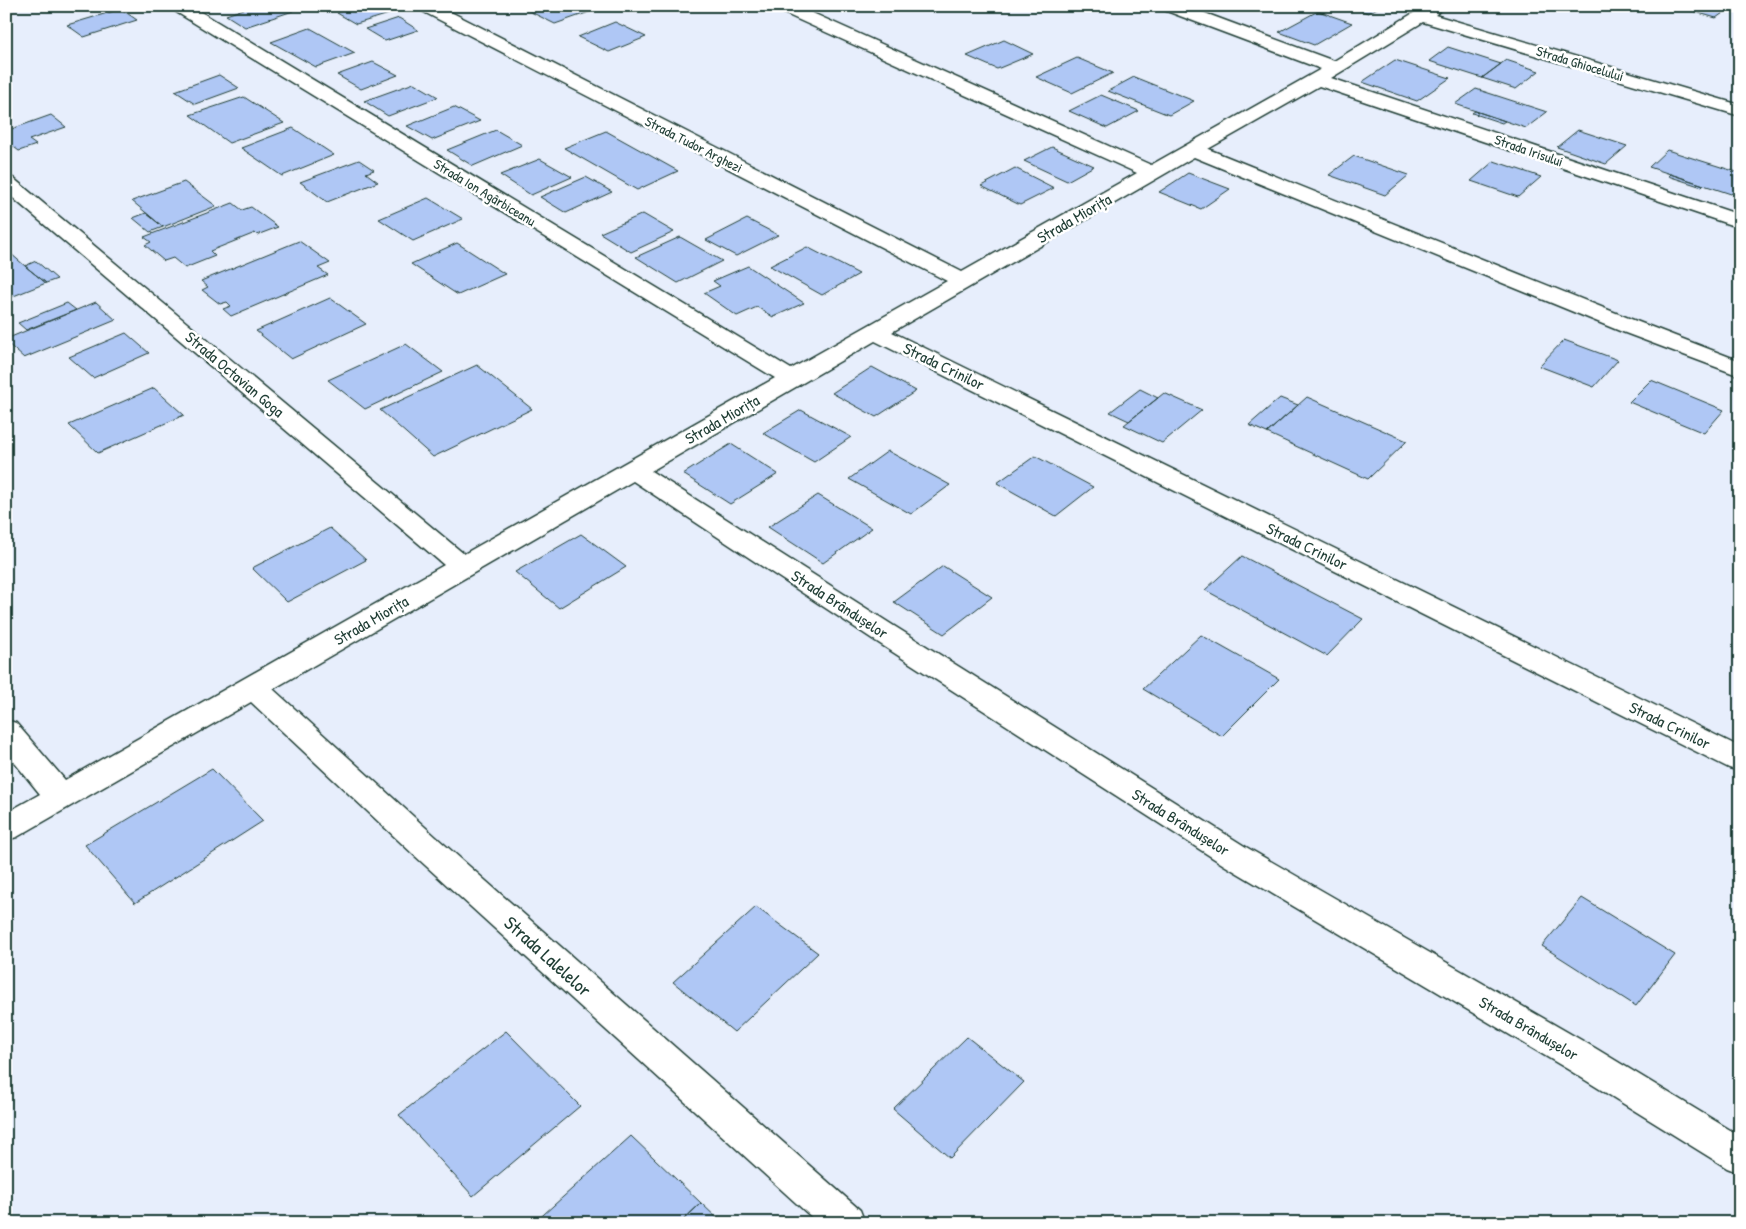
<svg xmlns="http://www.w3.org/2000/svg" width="1746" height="1229" font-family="'Patrick Hand',sans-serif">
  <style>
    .building { fill: #afc7f5; stroke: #1f3d34 }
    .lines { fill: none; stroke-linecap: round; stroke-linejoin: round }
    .street-casing { stroke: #1f3d34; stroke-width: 3 }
    .street { fill: #fff; fill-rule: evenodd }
    .labels { text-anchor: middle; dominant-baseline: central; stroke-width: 5; stroke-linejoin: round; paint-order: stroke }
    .far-street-label { font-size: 14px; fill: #1f3d34; stroke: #fff }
    .street-label { font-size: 16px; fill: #1f3d34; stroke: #fff }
    .near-street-label { font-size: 19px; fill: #1f3d34; stroke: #fff }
  </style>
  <rect width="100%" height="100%" fill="#e7eefc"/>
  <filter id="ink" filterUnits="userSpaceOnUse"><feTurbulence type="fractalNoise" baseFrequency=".02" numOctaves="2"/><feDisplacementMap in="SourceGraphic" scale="10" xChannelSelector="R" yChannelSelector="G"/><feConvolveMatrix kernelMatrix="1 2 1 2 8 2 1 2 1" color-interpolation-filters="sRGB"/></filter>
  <g filter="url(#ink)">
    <!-- building -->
    <path class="building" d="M253,6H284L293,11L245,27L226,15Z
      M356,6H376L389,14L356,24L337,13Z
      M533,6H583L592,11L555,24L525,9Z
      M1349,6H1381L1368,13Z
      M1675,6H1733L1716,18Z
      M121,9L137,20L84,37L67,25Z
      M1318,11L1352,23L1314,45L1279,32Z
      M399,18L418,30L385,41L365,29Z
      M615,22L646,37L609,52L578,37Z
      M310,28L355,53L316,67L271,42Z
      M1004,40L1033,54L997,69L967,56Z
      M1448,47L1501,64L1482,78L1429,61Z
      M1077,58L1113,73L1072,93L1036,77Z
      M1395,60L1450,78L1417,101L1362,82Z
      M1506,60L1539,71L1516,89L1482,78Z
      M373,62L398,75L361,89L337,75Z
      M219,75L239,88L195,104L175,91Z
      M1134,77L1194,101L1169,115L1108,91Z
      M414,83L438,97L388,116L364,101Z
      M1476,89L1547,112L1526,128L1455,104Z
      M1101,95L1139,111L1107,128L1069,111Z
      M244,97L284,123L229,143L190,115Z
      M454,107L480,121L432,140L407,126Z
      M1475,111L1505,121L1502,123L1472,113Z
      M51,115L66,127L29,140L36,145L19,151L6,141V131Z
      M293,128L334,155L282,176L241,148Z
      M496,130L522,145L473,166L447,150Z
      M1578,130L1627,146L1606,164L1557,147Z
      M606,131L678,171L637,190L564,148Z
      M1052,147L1094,166L1067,181L1024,161Z
      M1667,150L1740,173V185L1731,194L1649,167Z
      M1354,156L1409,175L1385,195L1329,175Z
      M540,159L572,177L531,195L500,175Z
      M359,160L374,170L366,173L378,182L327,202L300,182Z
      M1494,161L1541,177L1518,197L1471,181Z
      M1015,168L1054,188L1020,205L981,186Z
      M1188,173L1230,189L1201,209L1159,192Z
      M1670,174L1704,185L1702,187L1668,176Z
      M586,177L612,192L566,213L540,197Z
      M184,182L216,206L163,227L132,201Z
      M428,198L463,219L413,241L379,219Z
      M233,203L242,210L251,207L278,227L257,235L255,233L210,251L215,256L185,268L173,258L164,261L145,245L151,242L144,237Z
      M146,213L163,227L150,232L133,218Z
      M643,214L674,232L631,252L600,233Z
      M747,219L778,235L736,256L706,240Z
      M680,237L722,261L678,283L636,257Z
      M299,241L330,263L318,268L328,275L231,316L223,309L231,306L227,302L220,304L202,290L208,287L201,281Z
      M457,243L505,274L458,295L411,264Z
      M807,247L859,274L822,295L770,266Z
      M10,253L25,266L46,283L6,299V255Z
      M36,261L57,279L46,283L25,266Z
      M748,266L804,303L773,317L757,307L737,316L704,293L720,286L713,281Z
      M330,298L366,324L291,359L256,331Z
      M96,302L116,320L24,358L6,342V339Z
      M67,303L76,310L26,330L18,323Z
      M126,333L149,353L93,378L69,357Z
      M1564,340L1618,360L1594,387L1539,366Z
      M406,344L443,372L365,409L328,380Z
      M477,365L532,409L433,457L380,410Z
      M872,367L916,391L876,417L832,393Z
      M1651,380L1724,410L1704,433L1629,402Z
      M154,388L184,415L98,453L69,425Z
      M1140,389L1158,398L1129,421L1110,412Z
      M1164,393L1202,410L1162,443L1124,425Z
      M1307,397L1407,441L1368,479L1267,433Z
      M1280,398L1298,405L1267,433L1249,425Z
      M801,410L851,437L814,462L763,433Z
      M731,444L778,474L730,504L683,474Z
      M888,451L950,485L911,514L849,479Z
      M1035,456L1093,487L1056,516L997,483Z
      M818,495L872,528L823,563L768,527Z
      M330,528L366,560L287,602L252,568Z
      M581,534L626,567L559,608L515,572Z
      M1242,556L1363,619L1327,656L1205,590Z
      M943,566L992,597L944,634L894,602Z
      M1201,635L1279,679L1222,736L1143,689Z
      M212,769L263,821L135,903L85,845Z
      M1582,898L1675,955L1636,1006L1542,946Z
      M756,907L818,953L734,1032L673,982Z
      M506,1031L580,1106L473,1196L399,1115Z
      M967,1037L1024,1082L950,1158L893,1109Z
      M631,1136L701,1203L680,1223H534Z
      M701,1203L722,1223H680Z"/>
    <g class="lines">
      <defs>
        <path id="street" d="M171,6H191L791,369L947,281L420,10L418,6H439L962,272L1137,173L777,10L775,6H797L1151,165L1321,69L1164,10L1162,6H1186L1334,61L1425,6H1445L1435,15L1740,105V116L1423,22L1331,78L1740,215V228L1319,86L1208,149L1636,321L1740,361V376L1620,331L1194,157L892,332L1740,747V771L1729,768L875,341L651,471L894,626L1246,847L1595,1048L1740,1136V1173L1727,1168L1569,1070L1224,865L874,640L633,481L273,689L436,837L860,1210L865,1223H818L414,855L251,702L17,837L6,840V813L40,794L6,752V720L16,723L65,780L444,565L6,192V176L13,178L464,554L775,378L173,10Z"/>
      </defs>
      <!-- street casing -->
      <use href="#street" class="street-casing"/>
      <!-- street -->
      <use href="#street" class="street"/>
    </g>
  </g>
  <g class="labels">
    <!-- far-street labels -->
    <g class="far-street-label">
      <text transform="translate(1580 63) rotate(17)">Strada Ghiocelului</text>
      <text transform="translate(694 144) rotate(27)">Strada Tudor Arghezi</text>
      <text transform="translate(1529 150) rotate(19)">Strada Irisului</text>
      <text transform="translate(485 192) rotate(31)">Strada Ion Agârbiceanu</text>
    </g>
    <!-- street labels -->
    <g class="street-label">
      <text transform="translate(1074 218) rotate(-30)">Strada Miorița</text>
      <text transform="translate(944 366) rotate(26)">Strada Crinilor</text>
      <text transform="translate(235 374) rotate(40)">Strada Octavian Goga</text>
      <text transform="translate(722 419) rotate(-30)">Strada Miorița</text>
      <text transform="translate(1307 546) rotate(26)">Strada Crinilor</text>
      <text transform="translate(840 604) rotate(33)">Strada Brândușelor</text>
      <text transform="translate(371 620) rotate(-30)">Strada Miorița</text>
      <text transform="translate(1670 725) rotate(26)">Strada Crinilor</text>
      <text transform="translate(1181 822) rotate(32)">Strada Brândușelor</text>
      <text transform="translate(1529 1028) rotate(30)">Strada Brândușelor</text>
    </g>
    <!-- near-street labels -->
    <g class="near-street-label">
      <text transform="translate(548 956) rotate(42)">Strada Lalelelor</text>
    </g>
  </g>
  <!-- margin -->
  <rect width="1746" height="1229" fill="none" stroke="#fff" stroke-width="25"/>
  <rect x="12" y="12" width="1721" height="1204" fill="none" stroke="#1f3d34" stroke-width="2" filter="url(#ink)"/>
</svg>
